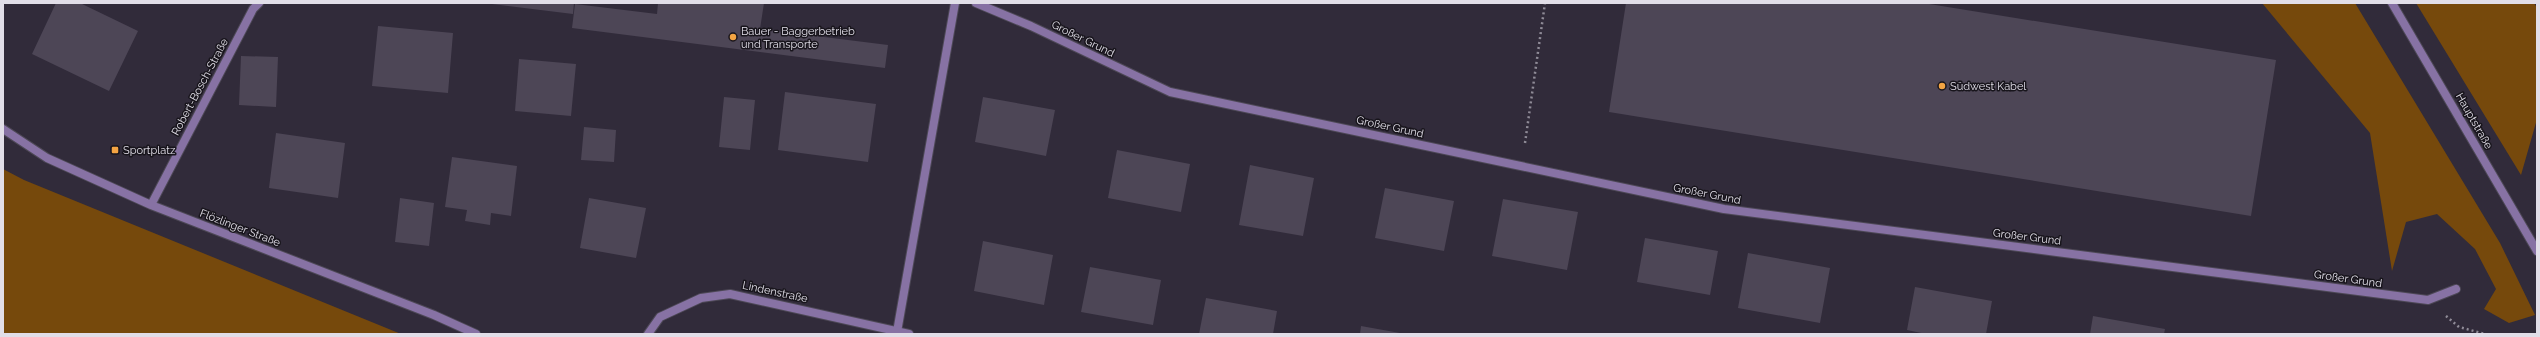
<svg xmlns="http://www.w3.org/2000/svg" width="2540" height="337" font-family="Raleway,sans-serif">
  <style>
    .green { fill: #76490c }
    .building { fill: #4d4656 }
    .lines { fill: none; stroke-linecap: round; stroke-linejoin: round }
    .minor-casing { stroke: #4d4856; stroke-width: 10 }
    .tertiary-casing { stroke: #4d4856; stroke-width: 10 }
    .path { stroke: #8f8b97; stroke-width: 2.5; stroke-dasharray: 2 3; stroke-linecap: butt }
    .minor { stroke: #8772a4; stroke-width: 8 }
    .tertiary { stroke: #8772a4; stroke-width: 8 }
    .poi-dot { fill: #f3a443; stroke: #18151c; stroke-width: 1.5 }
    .labels { text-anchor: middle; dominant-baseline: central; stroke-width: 3; stroke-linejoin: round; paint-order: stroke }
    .poi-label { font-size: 11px; fill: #e1dee8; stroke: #18151c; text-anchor: start }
    .street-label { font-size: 11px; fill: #e1dee8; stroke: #18151c }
  </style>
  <rect width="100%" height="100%" fill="#312b3a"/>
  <!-- green -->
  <path class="green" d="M2262,3H2355L2500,243L2535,315L2509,323L2484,309L2496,289L2475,249L2437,214L2406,222L2392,271L2370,133Z
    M2416,3H2534L2537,8V119L2521,175Z
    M3,169L24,180L401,334H3Z"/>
  <!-- building -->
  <path class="building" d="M56,3H80L138,31L109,91L32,54Z
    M484,3H574L573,14Z
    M658,3H764L760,29L888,45L885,68L572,28L575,4L657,14Z
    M1626,3H1923L2276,60L2251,216L1609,112Z
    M378,26L453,33L448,93L372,86Z
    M241,56L278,57L276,107L239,105Z
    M519,59L576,64L571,116L515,111Z
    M785,92L876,104L868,162L778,150Z
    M724,97L755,100L750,150L719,147Z
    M983,97L1055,110L1046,156L975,142Z
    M584,127L616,130L614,162L581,160Z
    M276,133L345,143L338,198L269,188Z
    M1117,150L1190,164L1181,212L1108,198Z
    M452,157L517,166L511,216L491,213L490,225L465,221L467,210L445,207Z
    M1250,165L1314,178L1303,236L1239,225Z
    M1385,188L1454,201L1444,251L1375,238Z
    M400,198L434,203L429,246L395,242Z
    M589,198L646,208L636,258L580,248Z
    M1503,199L1578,212L1567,270L1492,256Z
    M1645,238L1718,251L1710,295L1637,282Z
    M983,241L1053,255L1044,305L974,291Z
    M1748,253L1830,268L1820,323L1738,308Z
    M1090,267L1161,280L1153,325L1081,312Z
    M1915,287L1992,301L1986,334H1926L1907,330Z
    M1206,298L1277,311L1273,334H1199Z
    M2093,316L2165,329L2164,334H2090Z
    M1361,326L1400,333V334H1360Z"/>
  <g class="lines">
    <defs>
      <path id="minor" d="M976,3L1031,26L1170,92L1724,209L2428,300L2456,289
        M3,129L47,158L151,205L434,315L476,334
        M151,205L253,9L259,3
        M897,332L955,3
        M648,334L660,317L701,298L730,294L909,334"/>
      <path id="tertiary" d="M2392,3L2537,251"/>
    </defs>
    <!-- minor casing -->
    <use href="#minor" class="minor-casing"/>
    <!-- tertiary casing -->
    <use href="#tertiary" class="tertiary-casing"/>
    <!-- path -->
    <path class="path" d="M1525,143L1545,3
      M2446,316L2459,327L2485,334"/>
    <!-- minor -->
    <use href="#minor" class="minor"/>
    <!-- tertiary -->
    <use href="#tertiary" class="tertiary"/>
  </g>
  <!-- markers -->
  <g class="poi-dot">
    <circle cx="733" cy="37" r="4"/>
    <circle cx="1942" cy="86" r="4"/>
    <rect x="111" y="146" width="8" height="8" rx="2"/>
  </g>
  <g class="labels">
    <!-- poi labels -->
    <g class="poi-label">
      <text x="741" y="31">Bauer - Baggerbetrieb<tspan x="741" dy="13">und Transporte</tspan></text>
      <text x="1950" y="86">Südwest Kabel</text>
      <text x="123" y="150">Sportplatz</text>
    </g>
    <!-- street labels -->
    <g class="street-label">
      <text transform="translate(1083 39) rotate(26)">Großer Grund</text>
      <text transform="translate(200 87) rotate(-62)">Robert-Bosch-Straße</text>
      <text transform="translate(2474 121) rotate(60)">Hauptstraße</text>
      <text transform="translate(1390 127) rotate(12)">Großer Grund</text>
      <text transform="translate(1707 194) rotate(11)">Großer Grund</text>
      <text transform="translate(240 228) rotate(21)">Flözlinger Straße</text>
      <text transform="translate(2027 237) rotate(7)">Großer Grund</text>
      <text transform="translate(2348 279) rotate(8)">Großer Grund</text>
      <text transform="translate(775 292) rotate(12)">Lindenstraße</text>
    </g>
  </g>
  <!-- border -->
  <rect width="2540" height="337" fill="none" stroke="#e1dee8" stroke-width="8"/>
</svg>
